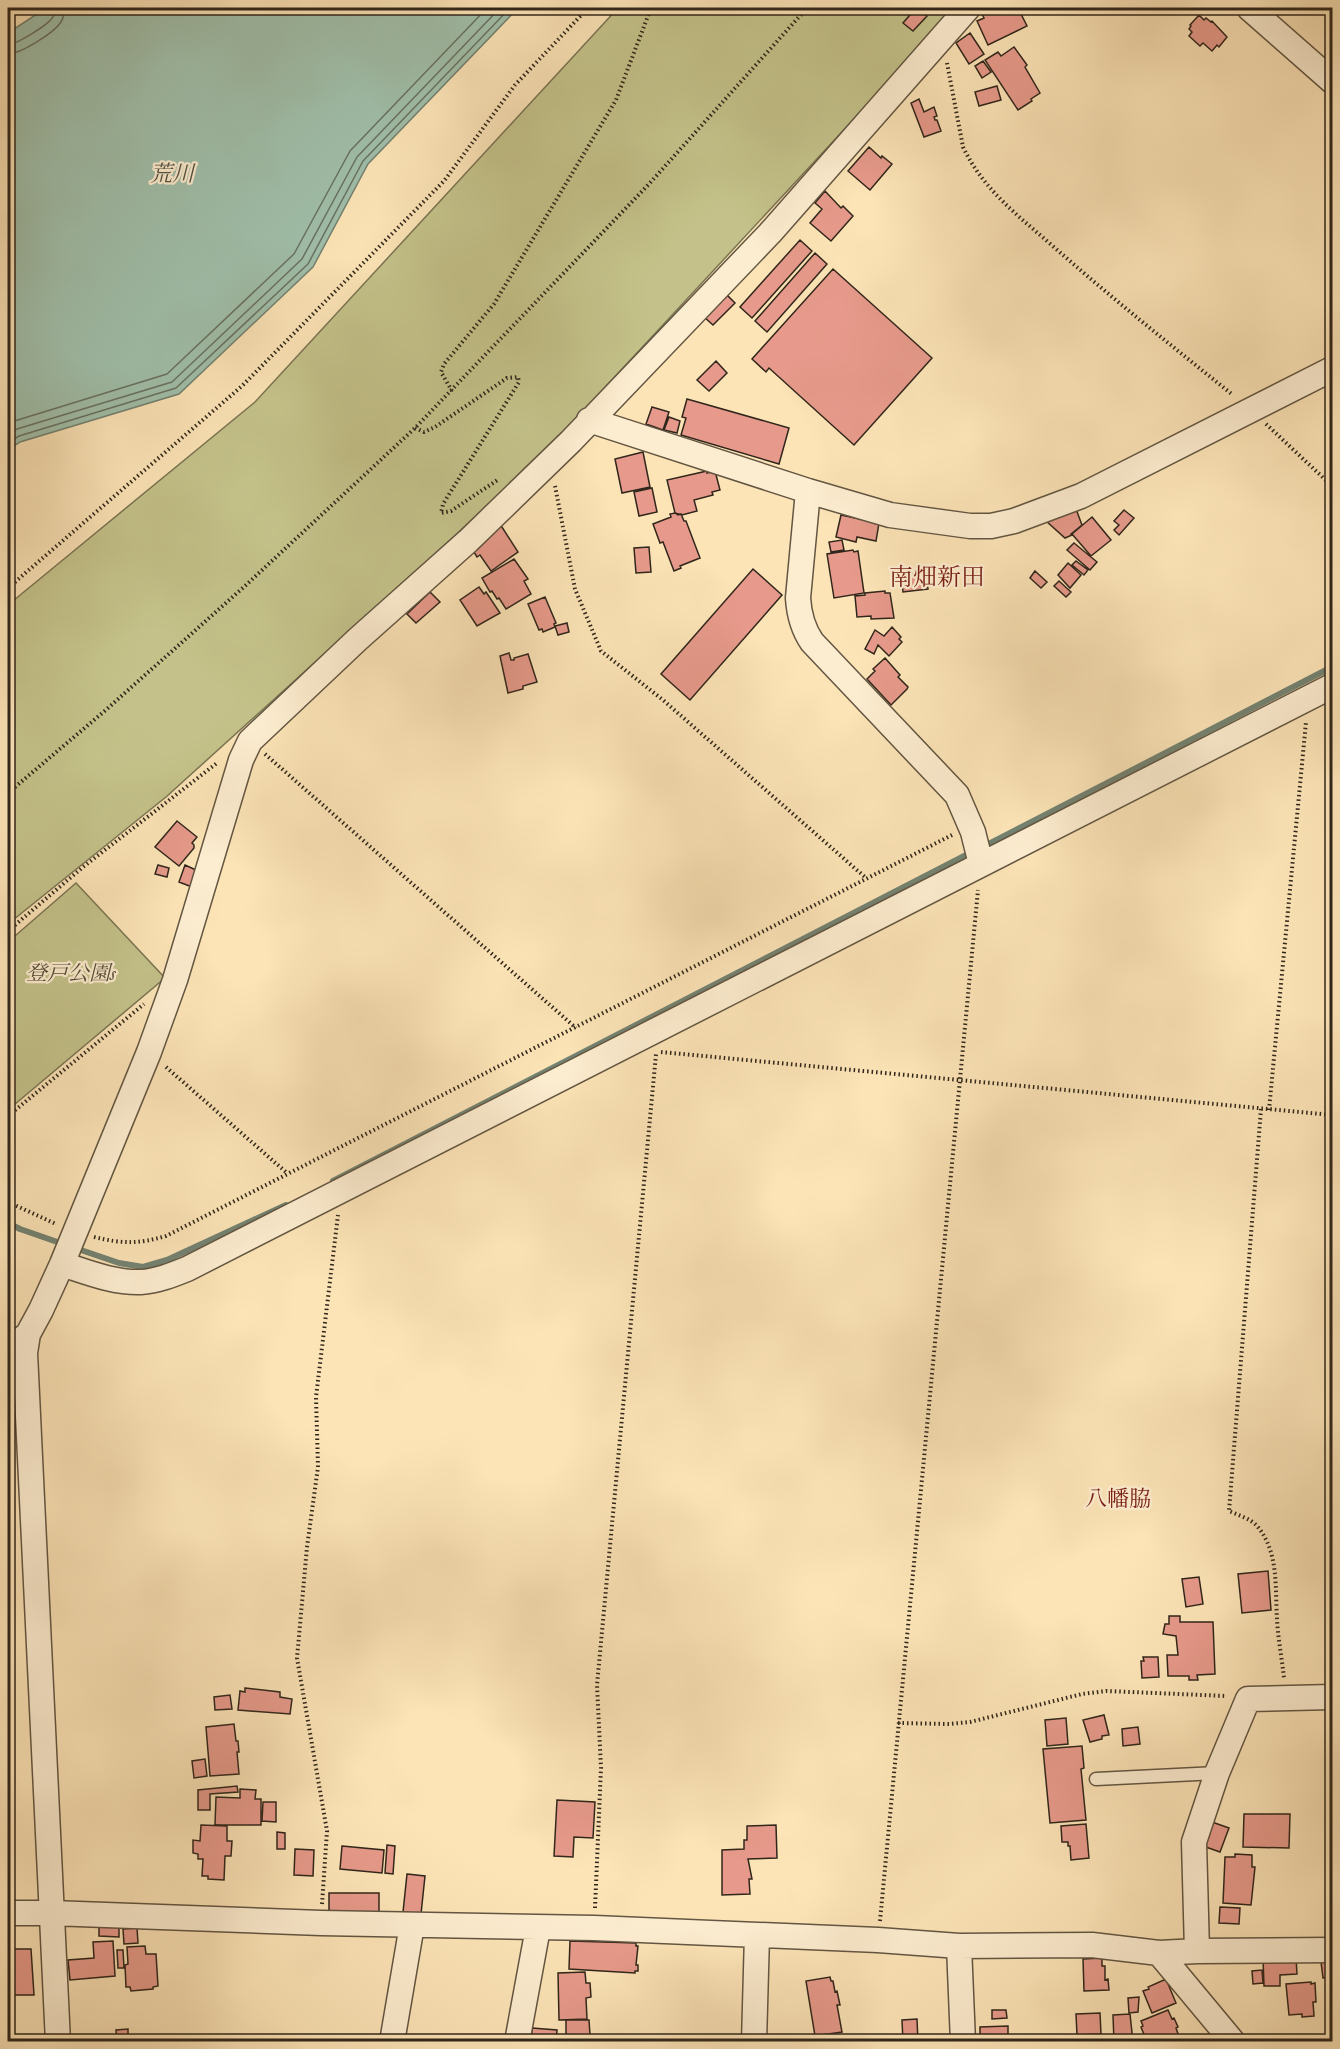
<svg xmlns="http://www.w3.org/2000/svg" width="1340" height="2049" font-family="'IM FELL Double Pica','Noto Serif JP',serif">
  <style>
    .green { fill: #c4c28a; stroke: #7a7452; stroke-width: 1.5 }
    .water { fill: #a0bfaa; stroke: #738271; stroke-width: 1.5 }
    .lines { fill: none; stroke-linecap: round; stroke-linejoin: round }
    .shore { stroke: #687262; stroke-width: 1.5 }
    .stream { stroke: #738271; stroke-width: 6 }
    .building { fill: #e79a8b; stroke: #30261b; stroke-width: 1.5 }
    .service-casing { stroke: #635642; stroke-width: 15 }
    .minor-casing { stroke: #635642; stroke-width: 27 }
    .path { stroke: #30261b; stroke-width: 4; stroke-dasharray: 1.5 3; stroke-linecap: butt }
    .service { stroke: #fdedd0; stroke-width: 12 }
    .minor { stroke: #fdedd0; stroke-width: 24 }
    .labels { text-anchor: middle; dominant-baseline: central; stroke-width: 4.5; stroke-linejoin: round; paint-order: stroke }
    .park-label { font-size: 21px; font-style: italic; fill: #554d37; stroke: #fdedd0 }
    .water-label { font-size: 22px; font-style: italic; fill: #525446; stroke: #fdedd0 }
    .neighbourhood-label { font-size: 22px; fill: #7a1f14; stroke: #fdedd0 }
    .quarter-label { font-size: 24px; fill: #7a1f14; stroke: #fdedd0 }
  </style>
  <rect width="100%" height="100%" fill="#fce4b7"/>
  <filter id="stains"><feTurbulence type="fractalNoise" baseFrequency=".00333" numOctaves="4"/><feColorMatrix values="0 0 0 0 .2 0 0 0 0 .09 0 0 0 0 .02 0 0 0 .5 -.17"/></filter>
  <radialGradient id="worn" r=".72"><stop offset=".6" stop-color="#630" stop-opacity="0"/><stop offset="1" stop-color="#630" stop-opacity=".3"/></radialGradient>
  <!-- green -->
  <path class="green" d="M618,8H957L533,465L166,797L8,924V605L255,402Z
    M76,883L165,978L8,1110V942Z"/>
  <!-- water -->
  <path class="water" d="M46,8H518L368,164L313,267L179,394L20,442L8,450V33Z"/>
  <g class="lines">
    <!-- shore -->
    <path class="shore" d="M8,45C17,44 48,25 53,17C56,13 55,12 55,8
      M8,54C20,54 54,33 61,22C64,17 64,13 65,8
      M8,423L167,374L294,254L350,151L487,8
      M8,434L17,429L172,382L302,259L357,157L500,8
      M8,443L19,436L176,388L308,264L363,161L510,8"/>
    <!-- stream -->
    <path class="stream" d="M981,848L1332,667
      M333,1181L972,852
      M8,1223L20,1229L66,1245
      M75,1248L119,1263L143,1267L167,1260L286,1205"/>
  </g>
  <!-- building -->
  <path class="building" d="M916,8L927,16L913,31L903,23Z
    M996,8H1018L1027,26L988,45L977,21L984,18L982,14Z
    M1199,15L1204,20L1206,18L1211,22L1212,21L1227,37L1219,47L1217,45L1212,51L1203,43L1200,46L1189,36L1192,32L1189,29L1191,26L1190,25Z
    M970,33L984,54L969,64L956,43Z
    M1014,47L1027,65L1025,67L1040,93L1031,99L1032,101L1018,110L985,60L998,52L1001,56Z
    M983,61L991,72L982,78L975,66Z
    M997,86L1001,100L979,106L975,92Z
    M919,99L924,112L934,107L937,116L934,117L935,120H937L941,131L924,137L911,103Z
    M869,147L881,158L882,156L892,164L870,190L848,171Z
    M825,191L841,208L843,206L853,216L831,241L810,223L822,209L815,203Z
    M800,240L812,251L752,318L740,307Z
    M815,253L827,264L767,332L755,321Z
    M833,269L932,358L854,445L769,368L766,372L752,359Z
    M725,293L735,303L713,325L703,316Z
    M716,361L727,373L709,391L697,380Z
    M687,399L789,428L779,464L681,435L686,418L682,417Z
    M652,407L669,412L663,430L646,424Z
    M669,417L680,421L677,433L664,430Z
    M643,452L650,487L622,493L615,459Z
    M707,471V473L715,471L720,490L712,492L713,495L694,500L697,511L682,515L675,513L667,480Z
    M652,488L657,512L639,516L634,492Z
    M1076,509L1082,525L1071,534L1072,535L1065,538L1045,520Z
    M1124,510L1134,518L1119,535L1114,530L1119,525L1114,521Z
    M675,513L678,515L681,514L684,521H686L700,558L680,566L681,568L674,571L663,542L660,543L653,524L671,517L670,514Z
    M841,515L879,523L876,541L857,537L856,542L836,537Z
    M1092,517L1111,540L1091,556L1072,534Z
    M500,524L518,552L491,571L480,555L477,557L474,552Z
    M842,540L844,550L831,552L829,542Z
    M1074,543L1097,562L1090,570L1067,550Z
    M649,547L651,572L636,573L634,548Z
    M853,550L854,552L858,551L864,593L834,598L827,554Z
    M514,559L528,579L524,581L531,594L506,609L499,598L497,599L492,591L490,592L482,578Z
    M1076,561L1088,570L1084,575L1072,565Z
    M1068,563L1081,575L1070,588L1058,575Z
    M753,569L782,595L690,700L661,674Z
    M1035,571L1047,582L1041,588L1030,578Z
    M926,572L928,589L903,592L901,575Z
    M1059,581L1071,592L1066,597L1054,586Z
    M479,587L484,594L486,592L500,613L477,626L460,600Z
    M885,591V593H890L894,618L871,619V616L857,617L855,596L865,595V593Z
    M430,592L440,602L416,623L407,614Z
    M545,597L556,623L554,624L555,627L543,632L542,629L539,630L528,604Z
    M567,623L569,632L558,635L555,626Z
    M892,627L901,637L899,639L902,642L889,656L878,645L874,654L865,649L875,630L884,636Z
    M509,653L511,660H514V658L528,654L537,682L523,686V689L508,693L500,656Z
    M885,658L900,675L898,677L908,687L907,689L891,705L867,679L875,671L873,669Z
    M177,821L197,837L192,843L194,845V848L179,866L155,847Z
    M158,865L169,868L167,877L155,874Z
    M185,865L198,871L192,887L179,882Z
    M1268,1571L1271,1610L1242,1613L1238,1574Z
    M1199,1577L1203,1604L1186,1607L1182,1579Z
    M1169,1616H1180V1622H1213L1215,1674L1197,1675L1198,1680H1189V1676H1168L1167,1655H1178L1176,1636L1163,1634L1165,1624H1169Z
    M1143,1657H1158L1159,1677L1142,1678L1141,1661H1144Z
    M245,1688L280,1692V1697L292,1699L290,1714L238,1710L240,1691L245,1692Z
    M230,1695L232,1709L215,1710L214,1697Z
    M1104,1715L1109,1735L1102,1736V1739L1090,1742L1083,1720Z
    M1066,1718L1068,1744L1047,1746L1045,1720Z
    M234,1724L236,1741H238L239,1752H237L239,1774L210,1776L206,1727Z
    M1138,1727L1140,1744L1123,1746L1122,1729Z
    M1082,1746L1084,1768L1081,1769L1086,1820L1050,1823L1043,1749Z
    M205,1759L207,1776L194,1778L192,1761Z
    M237,1786L238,1792L210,1794V1810H198V1790Z
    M240,1789L256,1790L255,1799H261V1825H215L216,1797L240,1798Z
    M557,1800L595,1802L593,1838L574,1837L573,1857L554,1856Z
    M263,1802H276V1822L262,1821Z
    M1244,1814H1290L1289,1848L1243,1847Z
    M1212,1822L1229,1828L1220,1852L1203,1846Z
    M1086,1824L1089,1858L1071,1860L1070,1846H1068V1842H1062L1061,1826Z
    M201,1825L227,1826V1841H232L231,1856H225L224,1880L208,1879V1876H202L203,1859H198V1854L193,1853V1840L200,1841Z
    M776,1825L777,1858L748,1859L752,1879H749L750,1894L722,1895V1850L744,1849V1840H747V1826Z
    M277,1832L285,1833V1849H277Z
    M387,1845L395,1846L393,1874L385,1873Z
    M342,1846L384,1850L382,1873L340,1869Z
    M295,1849L314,1850L313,1876L294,1875Z
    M1235,1854L1252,1855V1867H1255L1251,1905L1223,1903L1225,1857H1235Z
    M407,1874L425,1876L421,1914L403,1912Z
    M329,1893H379V1912H329Z
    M1220,1907L1240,1908L1239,1924L1219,1923Z
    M99,1923H119V1937L99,1936Z
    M137,1928L138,1943L124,1944L123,1929Z
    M113,1941L115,1976L70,1980L68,1960L94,1958L93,1942Z
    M570,1941L636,1943V1946H638L636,1965H638V1971H635V1973L569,1969Z
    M145,1946L146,1954H156L158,1986L153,1987V1989L131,1991L130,1987H126L125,1965L128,1964L127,1947Z
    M16,1949H31L34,1995H8V1951Z
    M117,1950H123L124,1968H118Z
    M1296,1957L1297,1974L1280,1975V1986H1264L1263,1958Z
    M1102,1958V1966H1105V1980L1108,1979L1109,1990L1084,1991L1083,1959Z
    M1332,1961V1977L1323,1978L1321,1962Z
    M1262,1970L1263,1983L1253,1984L1252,1971Z
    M585,1972L586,1983H590L591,1997L586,1998L587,2019L559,2020L558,1973Z
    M830,1977L831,1981H833L835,1992L837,1991L840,2005H837L842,2032L815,2036L806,1981Z
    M1166,1979L1176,2003L1152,2013L1143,1991L1149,1989L1148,1987Z
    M1311,1982V1984L1315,1983L1316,2002H1313L1314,2016L1302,2017V2014L1289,2015L1286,1984Z
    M1139,1997L1138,2012L1129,2013L1128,1998Z
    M992,2010H1006L1007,2018L992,2019Z
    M1168,2010L1172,2019L1174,2018L1178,2027L1176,2028L1181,2042H1147L1141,2027L1143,2026L1141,2021Z
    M1100,2013L1101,2034L1077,2035L1076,2014Z
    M8,2014H11L12,2042H8Z
    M1130,2014L1133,2042H1114L1113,2015Z
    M917,2019L918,2042H903L902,2020Z
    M566,2020H589L590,2035L566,2036Z
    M1008,2026V2035H1011L1012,2042H980V2027Z
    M532,2028L557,2030L556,2042H531Z
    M128,2029V2042H117L116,2030Z
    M1101,2036V2042H1076V2037Z"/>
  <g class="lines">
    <defs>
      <path id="service" d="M1096,1779L1217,1773"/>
      <path id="minor" d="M1249,8L1332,81
        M589,420L808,491L890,515L970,526H991L1014,521L1081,496L1332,369
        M808,491L798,598C799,614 803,629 812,642L957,795L973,832L981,864
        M62,1264C87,1272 114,1283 141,1282C157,1281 172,1275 187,1269L1332,686
        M28,1334L25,1353L58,2042
        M8,1350L28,1334L41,1310L62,1264L149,1052L175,980L241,760L250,741L358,639L468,541L571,441L770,233L968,8
        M8,1913H51L321,1923L594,1928L878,1940L959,1946L1092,1945L1159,1953L1197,1951L1332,1950
        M959,1946L963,2042
        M1197,1951L1194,1842L1217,1773L1248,1699L1332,1697
        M1159,1953L1233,2042
        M392,2042L412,1925
        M517,2042L538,1928
        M754,2042L757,1935"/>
    </defs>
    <!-- service casing -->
    <use href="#service" class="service-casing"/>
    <!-- minor casing -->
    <use href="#minor" class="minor-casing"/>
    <!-- path -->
    <path class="path" d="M947,63L963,147C984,191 1020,217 1055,248C1113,299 1173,347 1233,395
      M452,391L441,372L444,364L494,304L616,100L651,8
      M1266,424L1332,486
      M415,428L424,432L435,427L507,378L518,377L519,382L443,504L441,513L451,511L499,479
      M555,486L575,589L601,651L663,700L866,878
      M8,588L242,386L444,181L515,85L588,8
      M265,754L576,1028
      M8,793L107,709L246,585L415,428L649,184L807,8
      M8,931L83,867L217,763
      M661,1052L1332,1115
      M166,1067L287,1173
      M1261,1109L1229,1511C1238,1515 1251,1519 1257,1526C1279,1551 1275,1588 1277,1619C1278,1639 1282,1659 1284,1678
      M1269,1110L1306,722
      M8,1116L144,1004
      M8,1202L56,1224
      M94,1237C123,1244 138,1244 166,1236L952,835
      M898,1723L949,1724L970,1722L1082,1694L1106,1691L1226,1696
      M322,1904L327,1831L297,1658L307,1547L318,1467L316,1397L338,1215
      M595,1908L601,1768L597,1685L656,1054
      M880,1921L978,890"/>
    <!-- service -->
    <use href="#service" class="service"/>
    <!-- minor -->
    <use href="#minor" class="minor"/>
  </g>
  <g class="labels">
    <!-- park labels -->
    <g class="park-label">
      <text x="71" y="973">登戸公園s</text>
    </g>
    <!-- water labels -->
    <g class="water-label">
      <text x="172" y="174">荒川</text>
    </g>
    <!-- neighbourhood labels -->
    <g class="neighbourhood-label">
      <text x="1118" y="1499">八幡脇</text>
    </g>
    <!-- quarter labels -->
    <g class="quarter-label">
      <text x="937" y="577">南畑新田</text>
    </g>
  </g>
  <!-- margin -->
  <rect width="1340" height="2049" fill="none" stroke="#fce4b7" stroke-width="30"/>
  <rect x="9" y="9" width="1322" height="2031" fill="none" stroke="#30261b" stroke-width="3"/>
  <rect x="15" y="15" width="1310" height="2019" fill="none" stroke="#30261b" stroke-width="1.5"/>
  <rect width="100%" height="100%" filter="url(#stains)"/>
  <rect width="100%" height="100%" fill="url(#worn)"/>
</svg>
